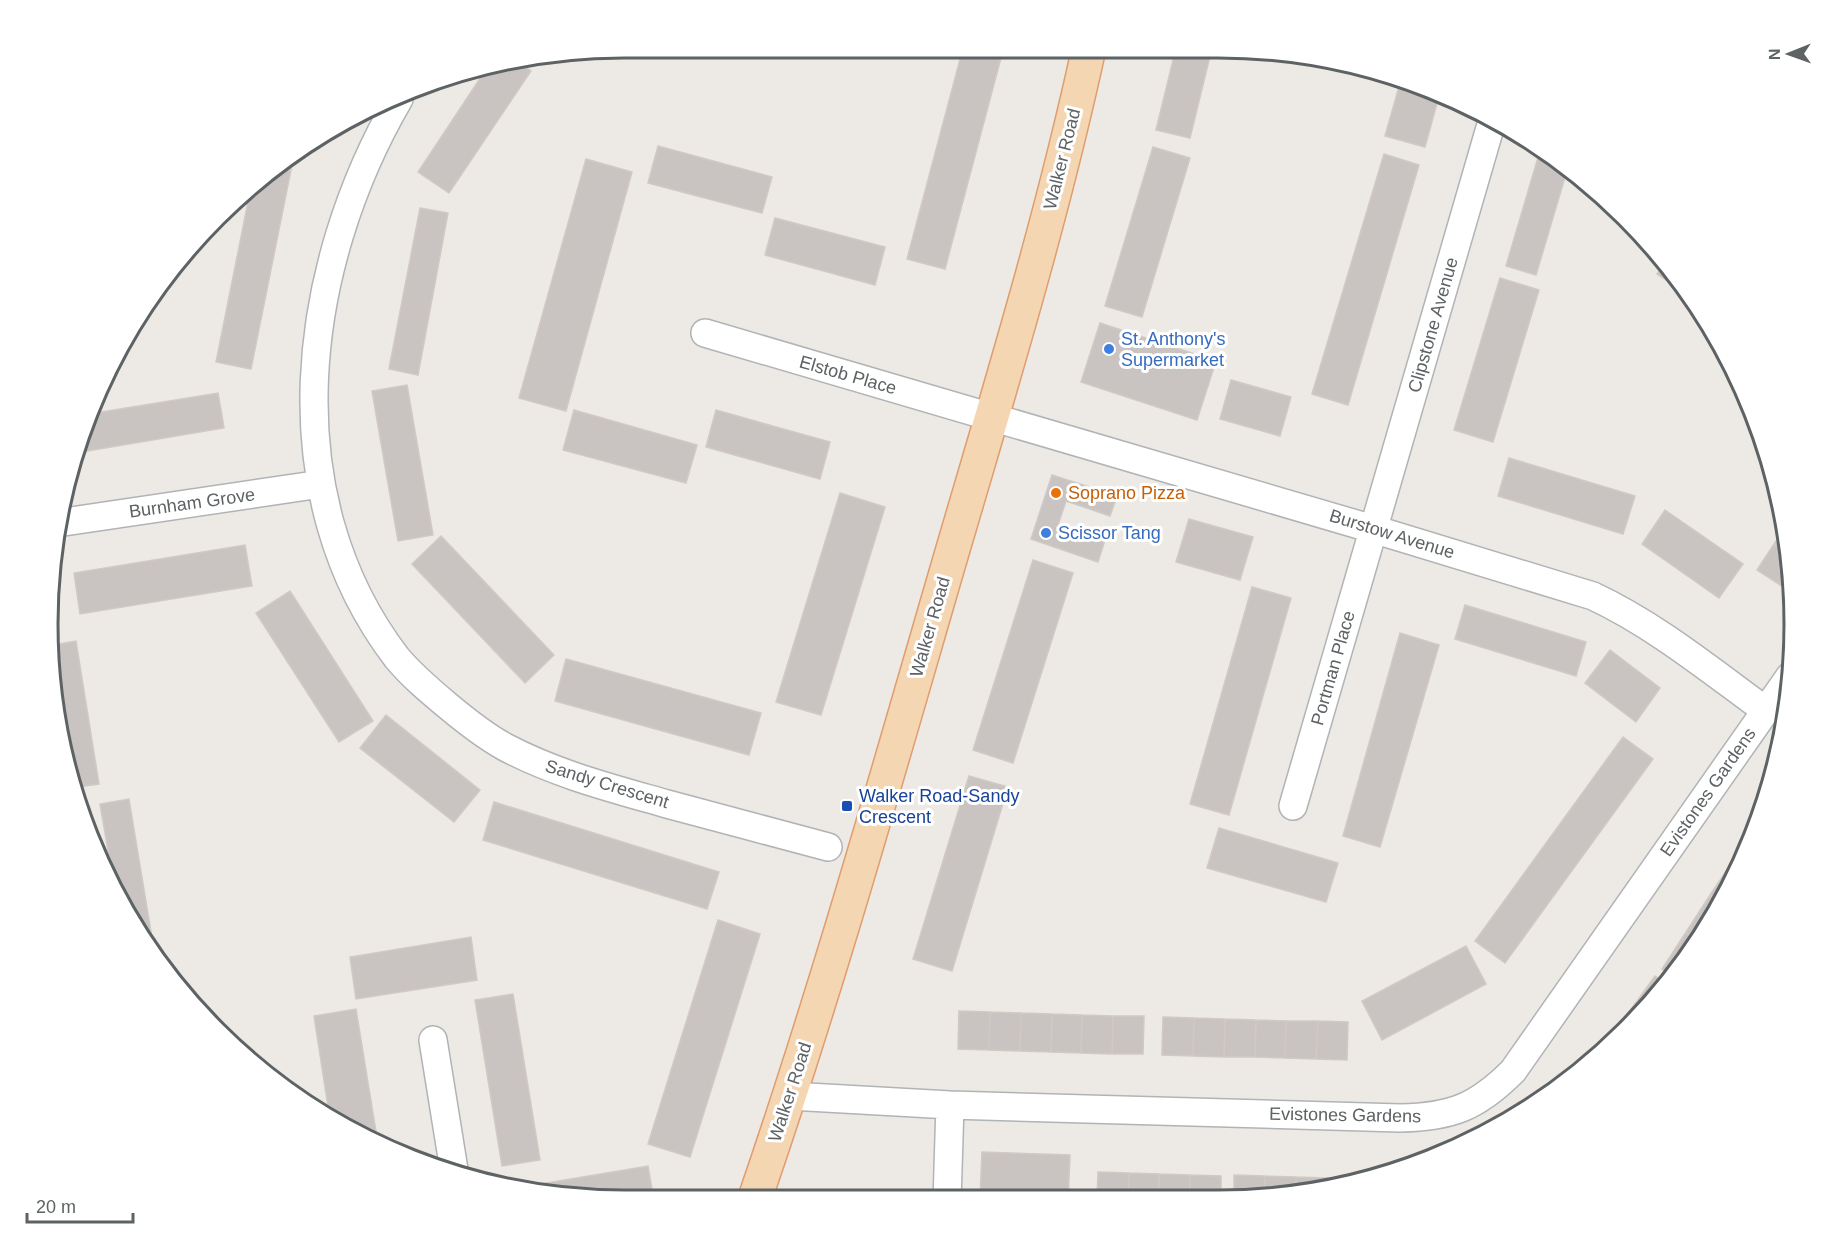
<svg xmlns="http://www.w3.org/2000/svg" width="1843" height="1249" font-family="Helvetica,sans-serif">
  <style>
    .building { fill: #c9c4c2; stroke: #d1c9c4; stroke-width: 1.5 }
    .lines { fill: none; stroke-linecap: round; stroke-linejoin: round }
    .street-casing { stroke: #b0b4b6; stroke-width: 30 }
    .primary-casing { stroke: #df9d6d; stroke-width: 36 }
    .street { stroke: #fff; stroke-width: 27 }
    .primary { stroke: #f4d6b3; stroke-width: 33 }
    .shop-dot { fill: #3f7fe0; stroke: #fff; stroke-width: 2 }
    .food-dot { fill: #e8710a; stroke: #fff; stroke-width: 2 }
    .transit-dot { fill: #1a4fb4; stroke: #fff; stroke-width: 2 }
    .labels { text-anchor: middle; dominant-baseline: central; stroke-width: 6; stroke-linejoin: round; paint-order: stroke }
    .street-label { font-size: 18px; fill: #5d6264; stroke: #fff }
    .shop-label { font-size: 18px; fill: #366cbe; stroke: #fff; text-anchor: start }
    .food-label { font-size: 18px; fill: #c56008; stroke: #fff; text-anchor: start }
    .transit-label { font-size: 18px; fill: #164399; stroke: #fff; text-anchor: start }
    .rim { fill: none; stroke: #5d6264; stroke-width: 3 }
  </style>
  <rect width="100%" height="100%" fill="#ede9e5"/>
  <!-- building -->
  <path class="building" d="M963,48H978L1002,54L945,269L907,259Z
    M1176,48H1212L1190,138L1156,130Z
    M522,65L531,71L449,193L418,172L485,71Z
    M1400,83L1439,96L1425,147L1385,136Z
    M658,146L772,177L762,213L648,183Z
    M1153,147L1190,158L1142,317L1105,306Z
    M1384,154L1419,165L1348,405L1312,394Z
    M1539,154L1566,174L1536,275L1506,266Z
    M294,155L251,369L216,362L249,197Z
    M586,159L632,172L566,411L519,398Z
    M420,208L448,213L418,375L389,369Z
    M775,218L885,247L875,285L765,255Z
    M1664,263L1685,289L1683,291L1657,274Z
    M1500,278L1539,290L1493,442L1454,430Z
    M1100,323L1216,361L1197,420L1081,382Z
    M1231,380L1291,397L1280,436L1220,419Z
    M407,385L433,535L398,541L372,391Z
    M218,393L224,428L81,452L90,414Z
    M574,410L697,445L686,483L563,450Z
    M716,410L830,442L820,479L706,447Z
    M1509,458L1635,496L1623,534L1498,496Z
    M1052,475L1117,496L1110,516L1066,501L1058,525L1105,540L1098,562L1031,539Z
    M840,493L885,507L821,715L776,702Z
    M1665,510L1743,564L1719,598L1642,544Z
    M1189,519L1253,537L1240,580L1176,562Z
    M1785,527L1788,552L1774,544Z
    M441,536L554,655L525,683L412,564Z
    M1774,544L1788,552L1791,586L1788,590L1757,570Z
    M245,545L252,586L80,614L74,573Z
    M1033,560L1073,573L1013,763L973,750Z
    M1252,587L1291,598L1229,815L1190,804Z
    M290,591L373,721L339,742L256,613Z
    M1465,605L1586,642L1576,676L1455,639Z
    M1400,633L1439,645L1380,847L1343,836Z
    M76,641L99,784L78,787L59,737L53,645Z
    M1610,650L1660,688L1636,722L1585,683Z
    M566,659L761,713L749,755L555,701Z
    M386,715L480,790L454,822L360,748Z
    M1623,737L1653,759L1505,963L1475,941Z
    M969,776L1008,787L952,971L913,959Z
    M129,799L154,950L125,912L113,879L100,804Z
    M494,802L719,872L707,909L483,840Z
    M1758,824L1751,845L1742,863L1735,858Z
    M1219,828L1338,863L1326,902L1207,868Z
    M1735,858L1742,863L1721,902L1710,895Z
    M1710,895L1721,902L1700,941L1686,932Z
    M718,920L760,934L690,1157L648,1144Z
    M1686,932L1700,941L1672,976L1662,969Z
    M471,937L477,980L356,999L350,957Z
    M1466,946L1486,984L1382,1040L1362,1001Z
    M1655,976L1666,984L1638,1018L1629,1012Z
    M513,994L540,1160L502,1166L475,1000Z
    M356,1009L378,1144L369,1141L329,1113L314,1016Z
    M959,1011L990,1012L989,1050L958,1049Z
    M990,1012L1021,1013L1020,1051L989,1050Z
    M1629,1012L1638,1018L1626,1032L1605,1049Z
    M1021,1013L1052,1014L1051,1052L1020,1051Z
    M1052,1014L1082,1015L1081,1053L1051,1052Z
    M1082,1015L1113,1016L1112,1054L1081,1053Z
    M1113,1016H1144L1143,1054H1112Z
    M1163,1017L1194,1018L1193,1056L1162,1055Z
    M1194,1018L1225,1019L1224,1057L1193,1056Z
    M1225,1019L1256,1020L1255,1057H1224Z
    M1256,1020L1286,1021L1285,1058L1255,1057Z
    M1286,1021H1318L1316,1059L1285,1058Z
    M1318,1021L1348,1022L1347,1060L1316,1059Z
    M982,1152L1070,1155L1068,1201L980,1199Z
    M648,1166L654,1201H624L529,1192L528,1186Z
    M1098,1172L1129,1173L1128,1201H1097Z
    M1129,1173L1159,1174V1201H1128Z
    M1159,1174L1190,1175V1201H1159Z
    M1190,1175L1221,1176V1201H1190Z
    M1234,1175L1265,1176V1196L1234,1199Z
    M1265,1176L1296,1177V1193L1265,1196Z
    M1296,1177L1327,1178L1326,1190L1296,1193Z
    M1327,1178L1358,1179V1182L1326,1190Z"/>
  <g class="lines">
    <defs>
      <path id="street" d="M399,99C301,267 272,495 397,658C412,676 430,691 448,706C466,721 485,736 505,747C556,774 611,788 667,804C721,818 774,833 828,847
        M705,333L1373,529L1593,596C1655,625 1710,670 1765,710
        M64,522L321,484
        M1293,806L1492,121
        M433,1040L454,1170
        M790,1096L950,1105L1400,1118C1452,1117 1477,1107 1513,1071L1790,676
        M947,1201L950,1105"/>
      <path id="primary" d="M754,1201C826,992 886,779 948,566C998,395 1051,223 1089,48"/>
    </defs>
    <!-- street casing -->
    <use href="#street" class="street-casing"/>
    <!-- primary casing -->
    <use href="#primary" class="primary-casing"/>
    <!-- street -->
    <use href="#street" class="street"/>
    <!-- primary -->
    <use href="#primary" class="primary"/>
  </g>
  <!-- markers -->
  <g class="shop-dot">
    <circle cx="1109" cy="349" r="6"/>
    <circle cx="1046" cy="533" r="6"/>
  </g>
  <circle class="food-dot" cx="1056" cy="493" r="6"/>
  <rect class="transit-dot" x="841" y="800" width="12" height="12" rx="3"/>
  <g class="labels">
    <!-- street labels -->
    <g class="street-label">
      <text transform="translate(1062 159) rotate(-76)">Walker Road</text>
      <text transform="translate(1433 325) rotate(-74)">Clipstone Avenue</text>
      <text transform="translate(848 375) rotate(16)">Elstob Place</text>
      <text transform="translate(192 503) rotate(-8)">Burnham Grove</text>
      <text transform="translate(1392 534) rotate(17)">Burstow Avenue</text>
      <text transform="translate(930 627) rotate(-74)">Walker Road</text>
      <text transform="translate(1333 668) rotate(-74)">Portman Place</text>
      <text transform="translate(607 784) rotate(17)">Sandy Crescent</text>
      <text transform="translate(1708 792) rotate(-55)">Evistones Gardens</text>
      <text transform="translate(790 1092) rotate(-72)">Walker Road</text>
      <text transform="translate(1345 1115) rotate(1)">Evistones Gardens</text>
    </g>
    <!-- shop labels -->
    <g class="shop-label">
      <text x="1121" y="339">St. Anthony's<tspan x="1121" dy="21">Supermarket</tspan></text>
      <text x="1058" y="533">Scissor Tang</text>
    </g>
    <!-- food labels -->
    <g class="food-label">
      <text x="1068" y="493">Soprano Pizza</text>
    </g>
    <!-- transit labels -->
    <g class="transit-label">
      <text x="859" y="796">Walker Road-Sandy<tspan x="859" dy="21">Crescent</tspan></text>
    </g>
  </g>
  <!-- crop -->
  <path d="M0 0H1843V1249H0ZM624 58H1218A566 566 0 0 1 1784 624V624A566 566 0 0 1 1218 1190H624A566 566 0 0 1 58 624V624A566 566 0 0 1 624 58Z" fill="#fff" fill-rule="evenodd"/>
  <path class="rim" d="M624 58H1218A566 566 0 0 1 1784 624V624A566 566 0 0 1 1218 1190H624A566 566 0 0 1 58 624V624A566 566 0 0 1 624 58Z"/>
  <!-- north arrow -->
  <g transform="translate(1789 54) rotate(269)" stroke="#ffffff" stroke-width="4.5" paint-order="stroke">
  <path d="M0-4.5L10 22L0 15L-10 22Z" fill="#5d6264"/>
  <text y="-9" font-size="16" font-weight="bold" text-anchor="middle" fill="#5d6264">N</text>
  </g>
  <!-- scale -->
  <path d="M27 1213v9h106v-9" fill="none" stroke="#5d6264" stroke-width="3"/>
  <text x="36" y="1213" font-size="18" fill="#5d6264" stroke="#ffffff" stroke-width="4.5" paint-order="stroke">20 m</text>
</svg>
